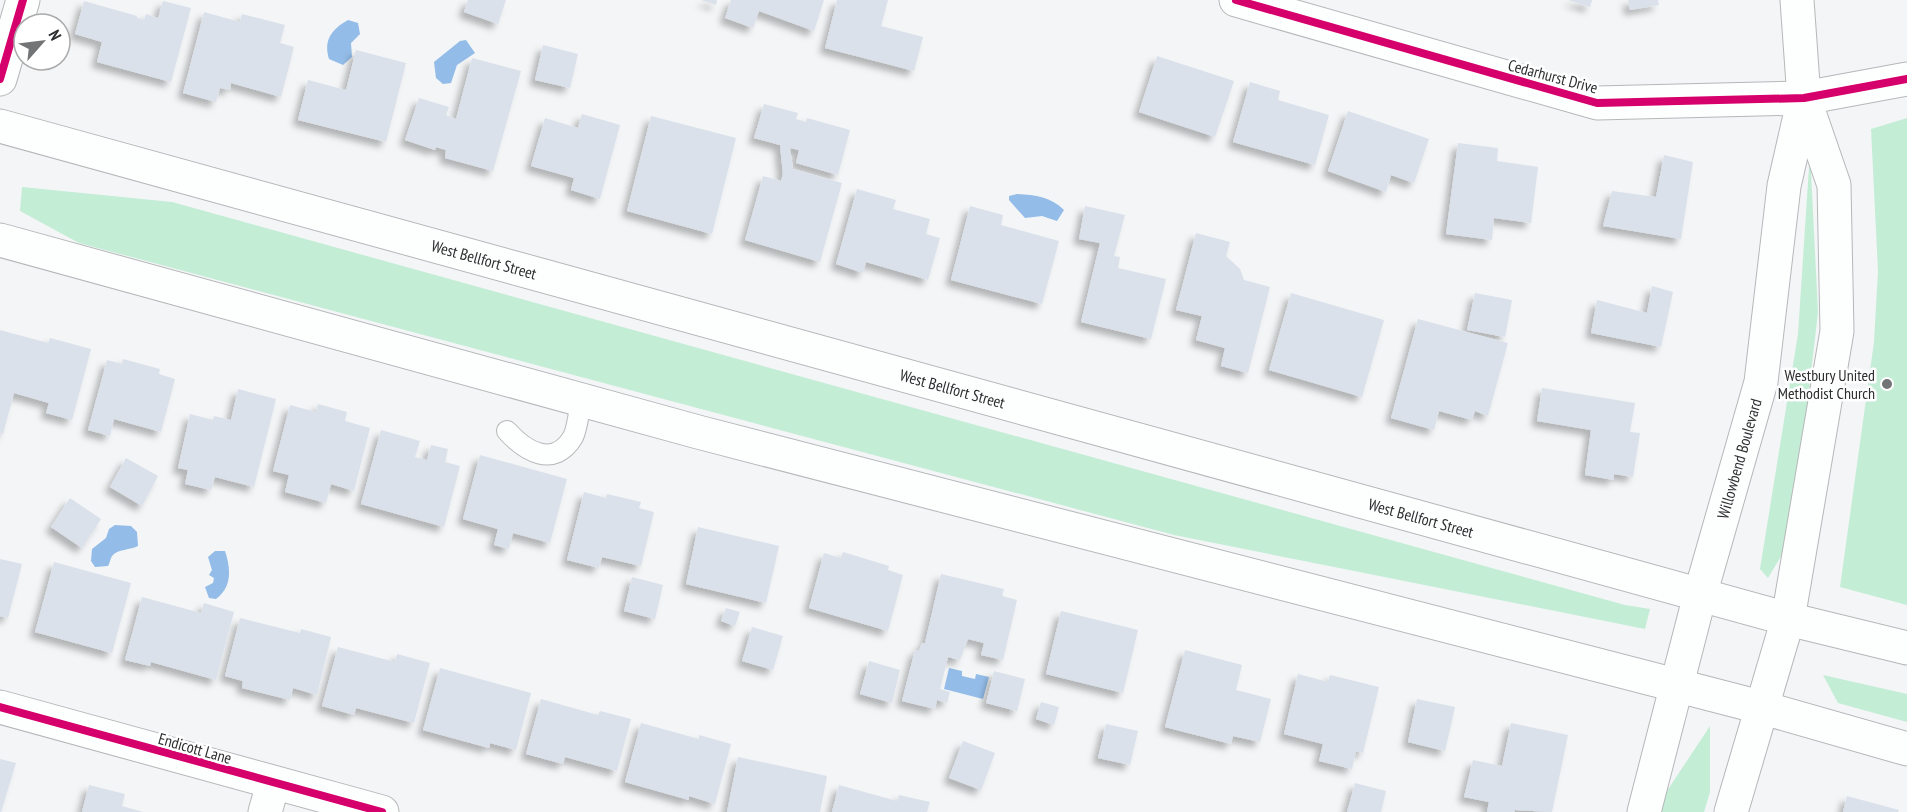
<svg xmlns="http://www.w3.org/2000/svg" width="1907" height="812" font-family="'PT Sans Narrow',sans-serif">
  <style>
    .green { fill: #c4edd6 }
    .water { fill: #93bce8 }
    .building { fill: #dbe1ea; filter: url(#shadow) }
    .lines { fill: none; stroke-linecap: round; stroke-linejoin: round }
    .lane-casing { stroke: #b5b7b9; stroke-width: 22 }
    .street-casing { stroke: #b5b7b9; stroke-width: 35 }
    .secondary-casing { stroke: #b5b7b9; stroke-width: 35 }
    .lane { stroke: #fdfefe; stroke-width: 20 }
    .street { stroke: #fdfefe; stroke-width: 33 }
    .secondary { stroke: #fdfefe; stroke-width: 33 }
    .cycleway-casing { stroke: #fff; stroke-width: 11 }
    .cycleway { stroke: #d6006c; stroke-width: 8 }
    .poi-dot { fill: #727476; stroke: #fff; stroke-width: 2 }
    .labels { text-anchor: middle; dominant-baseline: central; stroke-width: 5; stroke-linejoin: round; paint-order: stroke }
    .street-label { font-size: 16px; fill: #2d2e30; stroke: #fff }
    .poi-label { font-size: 16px; fill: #2d2e30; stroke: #fff; text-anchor: end }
  </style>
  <defs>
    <filter id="shadow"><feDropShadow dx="-5.5" dy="5.5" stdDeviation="3" flood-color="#0004"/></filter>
  </defs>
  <rect width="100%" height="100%" fill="#f3f5f7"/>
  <!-- green -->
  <path class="green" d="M1907,118V605L1840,587L1874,342L1878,271L1871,129Z
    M1810,152L1818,312L1792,538L1768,578L1760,569L1798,334Z
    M22,187L172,202L1625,605L1650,609L1645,629L1174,535L79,243L20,211Z
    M1823,675L1907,694V722L1838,703Z
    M1710,726V792L1704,812H1660L1663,797Z"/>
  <!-- water -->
  <path class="water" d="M348,20L358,23L360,34L351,43L352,57L343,65L329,59C323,40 332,29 348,20Z
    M466,40L475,53L457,65L451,83L443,84L436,78L434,62L460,41Z
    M1017,194C1036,195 1051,197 1064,210L1057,221L1042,216L1025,218L1009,200V196Z
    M115,525L131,526L137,532L138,546C131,550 117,549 112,556C110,559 110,563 108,566L95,567L91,561L92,549L106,538L109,529Z
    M215,551H225C231,569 232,587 216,599L209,598L205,587L213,583L214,578L209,575L212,570L208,557Z
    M949,668L962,671V676L975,679L976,674L989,677L983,699L944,689Z"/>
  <!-- building -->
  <path class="building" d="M468,0H506L498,24L464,12Z
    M701,0H717L716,5Z
    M731,0H824L814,31L759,11L753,28L725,18Z
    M837,0H888L881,26L923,37L914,71L825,48Z
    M1568,0H1592L1590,7Z
    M1628,0H1658L1659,5L1630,10Z
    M84,1L137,16V18L144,20L146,14L158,18L163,1L191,8L171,82L97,62L102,42L75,34Z
    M204,12L240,22L242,14L285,25L280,43L294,47L281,97L231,83L230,90L220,88L216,102L183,93Z
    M543,45L578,54L570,88L535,80Z
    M356,50L406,63L386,142L298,120L308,80L346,90Z
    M1157,56L1234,81L1215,137L1139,112Z
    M472,58L521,71L493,171L445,158L446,150L436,147L435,150L405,140L419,98L449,107L446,115L456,119Z
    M1250,82L1280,91L1278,100L1329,115L1315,165L1233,142Z
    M764,104L798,113L796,119L806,122L807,118L850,130L838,175L796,163L799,150L790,148L793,169L842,183L820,262L745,240L763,176L781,181L783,174L780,145L754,138Z
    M1348,111L1429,139L1414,183L1391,175L1386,192L1328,171Z
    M582,114L620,125L600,199L571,190L574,178L531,166L545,118L578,128Z
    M651,116L736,138L712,234L627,211Z
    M1458,143L1498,148L1497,161L1538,167L1531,223L1494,218L1492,240L1446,234Z
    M1664,155L1693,162L1681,239L1603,226L1612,191L1656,197Z
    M857,189L896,200L893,209L930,219L926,234L940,238L928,280L866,262L863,273L836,264Z
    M970,206L1003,215L1001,225L1059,241L1042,304L951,280Z
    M1085,206L1125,215L1114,256L1120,257L1118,268L1166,279L1151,339L1081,322L1100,243L1079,239Z
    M1196,233L1230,242L1226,256L1240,269L1244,280L1270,287L1248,373L1221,366L1225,348L1196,340L1202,316L1176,310Z
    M1652,286L1673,292L1661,347L1591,333L1597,300L1647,313Z
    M1291,293L1384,320L1362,397L1269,370Z
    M1475,293L1512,300L1505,337L1467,330Z
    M1418,319L1508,343L1488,416L1475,411L1472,420L1439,411L1434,430L1391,418Z
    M0,330L48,343L50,338L91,349L72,420L46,413L49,403L14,393L3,434L0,433Z
    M123,359L160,369L159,374L175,379L161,432L114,419L110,436L88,430L107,360L122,364Z
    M1542,388L1635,403L1630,432L1640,433L1633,477L1614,474V480L1585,475L1591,430L1537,421Z
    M238,389L276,399L254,487L215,477L211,490L185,484L188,470L178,468L190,414L213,420L214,416L231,420Z
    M318,404L347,412L345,421L370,428L354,491L331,484L326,503L285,492L289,475L273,471L290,405L316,412Z
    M381,430L420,441L415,457L427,460L431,445L448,449L445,462L460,466L444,527L361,504Z
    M480,455L567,479L550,543L513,533L509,549L494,545L498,529L463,519Z
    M126,458L158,476L142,506L110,487Z
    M584,492L606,498L607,494L641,502L639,508L654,512L641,566L602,557L599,568L567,560Z
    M70,498L101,519L82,548L51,527Z
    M698,527L779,546L766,603L686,584Z
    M843,552L889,566L888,570L903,575L888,631L809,608L824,553L841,558Z
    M0,559L22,564L8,618L0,616Z
    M54,562L131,583L112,653L35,632Z
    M941,574L1004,589L1002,596L1017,600L1003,660L981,655L984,643L968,639L960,660L948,657L940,689L950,692L947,703L937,700L935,709L902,701L915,650L919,651L922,643H925Z
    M632,577L663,585L655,619L624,611Z
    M142,597L201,613L204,603L234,612L216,680L151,662L150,666L125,660Z
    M726,608L740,612L735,626L721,621Z
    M1061,611L1138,630L1123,693L1046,674Z
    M240,618L300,633L301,629L331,637L317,695L293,688L290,700L242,688L243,681L225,676Z
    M752,627L783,636L773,670L742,661Z
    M338,647L395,662L397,654L430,663L414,723L356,708L354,715L322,706Z
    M1185,650L1242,665L1236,690L1271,699L1260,742L1233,736L1231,744L1165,727Z
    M869,661L900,670L892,703L860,694Z
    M440,668L531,693L516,750L490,743L489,748L423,730Z
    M994,671L1025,679L1017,711L986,703Z
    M1298,674L1328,682L1330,675L1379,687L1363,753L1356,751L1352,769L1319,761L1323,744L1284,734Z
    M541,699L598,715L600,711L631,719L617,771L565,757L563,764L526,754Z
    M1417,699L1455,707L1445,751L1408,742Z
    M1041,702L1059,707L1054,725L1036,719Z
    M641,723L699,739V735L731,744L715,804L689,796V800L625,782Z
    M1511,723L1568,735L1552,812L1515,810L1514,812H1487L1489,802L1464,797L1473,760L1502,766Z
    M1106,724L1138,731L1130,765L1098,758Z
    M963,741L995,753L981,790L949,778Z
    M738,757L827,776L820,812H727Z
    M0,759L16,763L1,812H0Z
    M1355,783L1386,791L1381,812H1347Z
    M89,785L125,794L122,806L143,812H82Z
    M839,785L897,801L899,795L930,802L927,812H832Z
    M1847,796L1899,810L1898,812H1843Z"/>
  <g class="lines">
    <defs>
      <path id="lane" d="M507,431C525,451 554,469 573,437C578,427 579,410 581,400"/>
      <path id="street" d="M1236,0L1597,103L1804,98L1907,79
        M0,79L23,0
        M0,707L382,812
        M265,812L273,784"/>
      <g id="secondary">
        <path id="s1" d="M0,126L1788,619L1907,648"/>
        <path d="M0,240L698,432L1760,707L1907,749"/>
        <path id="s2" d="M1644,812L1700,595L1761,382L1784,186L1804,98"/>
        <path d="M1731,812L1788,619L1837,331L1834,185L1804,98L1797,0"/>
      </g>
    </defs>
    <!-- lane casing -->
    <use href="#lane" class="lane-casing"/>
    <!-- street casing -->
    <use href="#street" class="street-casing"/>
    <!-- secondary casing -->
    <use href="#secondary" class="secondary-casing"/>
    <!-- lane -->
    <use href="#lane" class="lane"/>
    <!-- street -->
    <use href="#street" class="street"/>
    <!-- secondary -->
    <use href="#secondary" class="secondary"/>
    <defs>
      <path id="cycleway" d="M1236,0L1597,103L1804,98L1907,79
        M0,79L23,0
        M0,707L382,812"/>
    </defs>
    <!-- cycleway casing -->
    <use href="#cycleway" class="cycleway-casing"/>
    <!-- cycleway -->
    <use href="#cycleway" class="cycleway"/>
  </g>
  <!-- markers -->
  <circle class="poi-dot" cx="1887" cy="384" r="6"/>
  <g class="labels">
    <!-- street labels -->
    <g class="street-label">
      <text transform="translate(1553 76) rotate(15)">Cedarhurst Drive</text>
      <text stroke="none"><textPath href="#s1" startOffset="502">West Bellfort Street</textPath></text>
      <text stroke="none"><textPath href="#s1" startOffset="988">West Bellfort Street</textPath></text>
      <text stroke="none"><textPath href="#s2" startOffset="366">Willowbend Boulevard</textPath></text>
      <text stroke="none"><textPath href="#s1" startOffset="1474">West Bellfort Street</textPath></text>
      <text transform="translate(195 748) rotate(16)">Endicott Lane</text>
    </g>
    <!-- poi labels -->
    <g class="poi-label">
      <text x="1875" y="375">Westbury United<tspan x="1875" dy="18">Methodist Church</tspan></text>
    </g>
  </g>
  <!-- north arrow -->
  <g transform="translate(42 42) rotate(62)"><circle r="28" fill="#ffffff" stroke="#ababac" stroke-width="1.5"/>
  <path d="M0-4.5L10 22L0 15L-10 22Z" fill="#727476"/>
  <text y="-9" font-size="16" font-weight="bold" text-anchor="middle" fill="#2d2e30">N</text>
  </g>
</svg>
